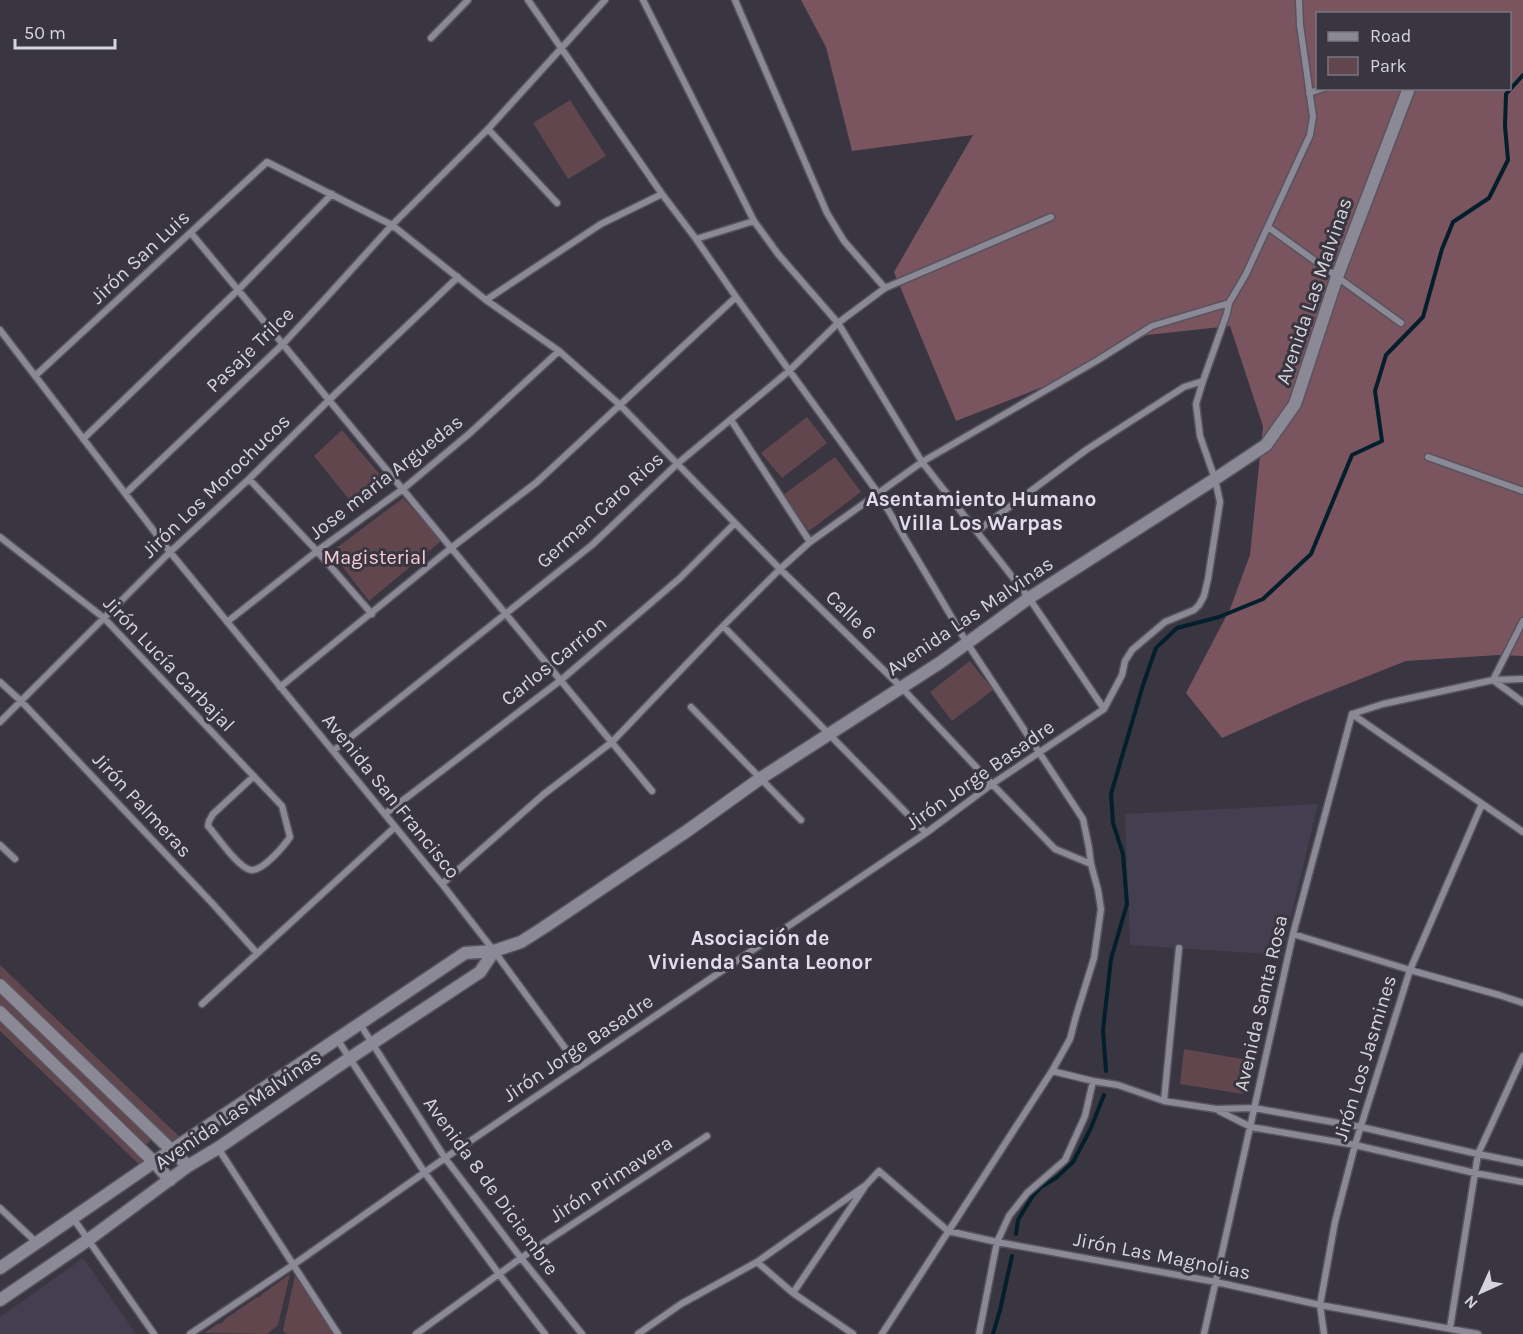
<svg xmlns="http://www.w3.org/2000/svg" width="1523" height="1334" font-family="Karla,sans-serif">
  <style>
    .built { fill: #433e50 }
    .green { fill: #61464d }
    .forest { fill: #7a545e; fill-rule: evenodd }
    .lines { fill: none; stroke-linecap: round; stroke-linejoin: round }
    .stream { stroke: #031f2c; stroke-width: 4 }
    .street-casing { stroke: #57545e; stroke-width: 9 }
    .secondary-casing { stroke: #57545e; stroke-width: 15 }
    .street { stroke: #8c8996; stroke-width: 6 }
    .secondary { stroke: #8c8996; stroke-width: 12 }
    .labels { text-anchor: middle; dominant-baseline: central; stroke-width: 6; stroke-linejoin: round; paint-order: stroke }
    .street-label { font-size: 20px; fill: #d6d4dc; stroke: #393641 }
    .park-label { font-size: 20px; fill: #f7ccd7; stroke: #393641 }
    .neighbourhood-label { font-size: 21px; font-weight: bold; fill: #e1ddec; stroke: #393641 }
  </style>
  <rect width="100%" height="100%" fill="#393641"/>
  <!-- built -->
  <path class="built" d="M1318,804L1282,955L1130,945L1125,814Z
    M83,1258L136,1334H0V1317Z"/>
  <!-- green -->
  <path class="green" d="M570,100L606,156L568,179L533,123Z
    M807,417L827,443L782,478L761,453Z
    M342,430L387,483L356,508L314,456Z
    M835,457L861,492L809,531L783,495Z
    M403,498L441,541L369,601L331,552Z
    M970,661L993,690L952,721L930,692Z
    M0,965L186,1143L180,1149L0,976Z
    M0,994L151,1138L149,1143L144,1145L0,1008Z
    M0,1021L152,1167L151,1171L148,1173L0,1031Z
    M1184,1049L1248,1060L1243,1094L1180,1084Z
    M290,1274L278,1325L267,1334L204,1333L219,1323L220,1324L225,1320V1319L257,1297L258,1298L262,1295V1294Z
    M295,1276L334,1334H286L283,1330Z"/>
  <!-- forest -->
  <path class="forest" d="M801,0H1523V656L1499,655L1406,661L1305,701L1222,738L1186,693L1230,609L1250,555L1263,426L1230,326L1147,335L1058,381L956,421L894,272L973,135L852,151L826,47ZM1318,14H1510V88H1318Z"/>
  <g class="lines">
    <!-- stream -->
    <path class="stream" d="M1106,1071L1103,1030L1111,959L1127,904L1123,854L1113,823L1111,794L1143,685L1156,648L1177,628L1219,617L1263,599L1311,554L1352,455L1382,441L1375,391L1386,355L1423,317L1442,249L1453,222L1489,198L1508,160L1505,126L1506,94L1523,75
      M1016,1234L1018,1220L1032,1197L1041,1187L1057,1177L1073,1162L1090,1130L1104,1095
      M993,1334L1000,1310L1012,1256"/>
    <defs>
      <path id="street" d="M528,0L662,194L696,239L736,297L878,493L967,643L1083,819L1089,848L1091,864L1098,890L1101,909L1094,958L1076,1016L1070,1039L1052,1071L882,1334
        M643,0L754,221L778,254L838,323L922,462L1029,598L1104,709
        M735,0L827,213L844,241L885,288
        M431,38L468,0
        M1309,93L1324,88
        M488,129L557,203
        M1268,227L1401,323
        M191,233L652,791
        M696,239L754,221
        M486,300L601,224L662,194
        M0,330L170,552L442,884L494,951L579,1067
        M35,376L267,162L392,225L486,300L559,351L620,405L780,569L901,687L992,784L1055,849L1091,864
        M731,420L810,542
        M83,439L238,290L332,194
        M1428,457L1523,491
        M249,479L317,551L372,614
        M126,493L283,344L324,300L392,225L488,129L605,0
        M977,531L1086,450L1184,387L1203,381
        M0,537L104,618L282,806L290,837C284,846 263,871 251,870C238,868 217,836 208,826L209,821L213,814L254,776
        M1523,621L1493,680L1523,702
        M227,622L317,551L403,489L470,433L559,351
        M723,626L926,833
        M0,682L21,701L212,903L257,953
        M280,687L451,548L537,482L736,297
        M691,707L801,820
        M1352,714L1523,832
        M0,722L170,552L249,479L329,400L458,277
        M333,751L592,545L677,464L789,371L838,323L885,288L1051,217
        M385,814L561,680L680,578L735,523
        M0,845L15,859
        M442,884L544,794L612,742L723,626L780,569L810,542L922,462L1098,360L1152,326L1229,303
        M1293,934L1410,970L1499,995L1523,1003
        M202,1004L395,827
        M360,1024L445,1158L521,1258L582,1334
        M337,1039L425,1173L499,1274L545,1334
        M1052,1071L1093,1081L1118,1085L1164,1101L1216,1109L1254,1108L1361,1127L1478,1154L1523,1163
        M1164,1101L1179,948
        M1219,1111L1251,1127L1355,1145L1475,1173L1523,1182
        M218,1148L338,1334
        M0,1208L37,1243
        M73,1218L154,1334
        M757,1262L793,1293L853,1334
        M793,1293L864,1188
        M1450,1328L1478,1154L1523,1056
        M190,1334L293,1265L445,1158L926,833L992,784L1104,709L1122,675L1125,661L1132,650L1165,622L1194,610L1199,605L1204,596L1208,579L1220,502L1215,479L1200,436L1196,404L1203,381L1227,313L1229,303L1246,274L1310,135L1313,117L1300,25L1299,0
        M416,1334L521,1258L707,1136
        M638,1334L681,1304L757,1262L866,1185L879,1171L948,1231L997,1242L1216,1282L1320,1305L1478,1334
        M979,1334L997,1242L1009,1216L1027,1193L1065,1160L1085,1116L1093,1081
        M1204,1334L1293,934L1352,714L1383,704L1493,680L1523,679
        M1324,1334L1320,1305L1335,1222L1355,1145L1410,970L1482,804"/>
      <path id="secondary" d="M0,985L188,1166
        M0,1012L154,1162L170,1180
        M0,1268L154,1162L465,953L494,951L521,942L543,928L687,831L761,778L941,662L1029,598L1215,479L1266,445L1295,404L1337,277L1409,88
        M0,1300L88,1240L188,1166L218,1148L350,1058L480,972L494,951"/>
    </defs>
    <!-- street casing -->
    <use href="#street" class="street-casing"/>
    <!-- secondary casing -->
    <use href="#secondary" class="secondary-casing"/>
    <!-- street -->
    <use href="#street" class="street"/>
    <!-- secondary -->
    <use href="#secondary" class="secondary"/>
  </g>
  <g class="labels">
    <!-- street labels -->
    <g class="street-label">
      <text transform="translate(140 257) rotate(-43)">Jirón San Luis</text>
      <text transform="translate(1314 291) rotate(-71)">Avenida Las Malvinas</text>
      <text transform="translate(250 350) rotate(-44)">Pasaje Trilce</text>
      <text transform="translate(386 477) rotate(-38)">Jose maria Arguedas</text>
      <text transform="translate(216 486) rotate(-44)">Jirón Los Morochucos</text>
      <text transform="translate(600 510) rotate(-42)">German Caro Rios</text>
      <text transform="translate(851 615) rotate(44)">Calle 6</text>
      <text transform="translate(970 616) rotate(-34)">Avenida Las Malvinas</text>
      <text transform="translate(554 661) rotate(-39)">Carlos Carrion</text>
      <text transform="translate(169 664) rotate(46)">Jirón Lucía Carbajal</text>
      <text transform="translate(980 775) rotate(-35)">Jirón Jorge Basadre</text>
      <text transform="translate(391 796) rotate(51)">Avenida San Francisco</text>
      <text transform="translate(142 805) rotate(47)">Jirón Palmeras</text>
      <text transform="translate(1261 1003) rotate(-77)">Avenida Santa Rosa</text>
      <text transform="translate(578 1048) rotate(-34)">Jirón Jorge Basadre</text>
      <text transform="translate(1365 1058) rotate(-73)">Jirón Los Jasmines</text>
      <text transform="translate(238 1110) rotate(-34)">Avenida Las Malvinas</text>
      <text transform="translate(611 1179) rotate(-33)">Jirón Primavera</text>
      <text transform="translate(491 1186) rotate(54)">Avenida 8 de Diciembre</text>
      <text transform="translate(1162 1256) rotate(11)">Jirón Las Magnolias</text>
    </g>
    <!-- park labels -->
    <g class="park-label">
      <text x="375" y="557">Magisterial</text>
    </g>
    <!-- neighbourhood labels -->
    <g class="neighbourhood-label">
      <text x="981" y="499">Asentamiento Humano<tspan x="981" dy="24">Villa Los Warpas</tspan></text>
      <text x="760" y="938">Asociación de<tspan x="760" dy="24">Vivienda Santa Leonor</tspan></text>
    </g>
  </g>
  <!-- legend -->
  <rect x="1316" y="12" width="195" height="78" fill="#393641" stroke="#78757f" stroke-width="1.5"/>
  <rect x="1328" y="32" width="30" height="9" fill="#8c8996" stroke="#78757f" stroke-width="1.5"/>
  <text x="1370" y="42" font-size="18" fill="#d6d4dc">Road</text>
  <rect x="1328" y="57" width="30" height="18" fill="#61464d" stroke="#78757f" stroke-width="1.5"/>
  <text x="1370" y="72" font-size="18" fill="#d6d4dc">Park</text>
  <!-- north arrow -->
  <g transform="translate(1481 1292) rotate(225)" stroke="#393641" stroke-width="4.5" paint-order="stroke">
  <path d="M0-4.5L10 22L0 15L-10 22Z" fill="#d6d4dc"/>
  <text y="-9" font-size="16" font-weight="bold" text-anchor="middle" fill="#d6d4dc">N</text>
  </g>
  <!-- scale -->
  <path d="M15 39v9h100v-9" fill="none" stroke="#d6d4dc" stroke-width="3"/>
  <text x="24" y="39" font-size="18" fill="#d6d4dc" stroke="#393641" stroke-width="4.5" paint-order="stroke">50 m</text>
</svg>
